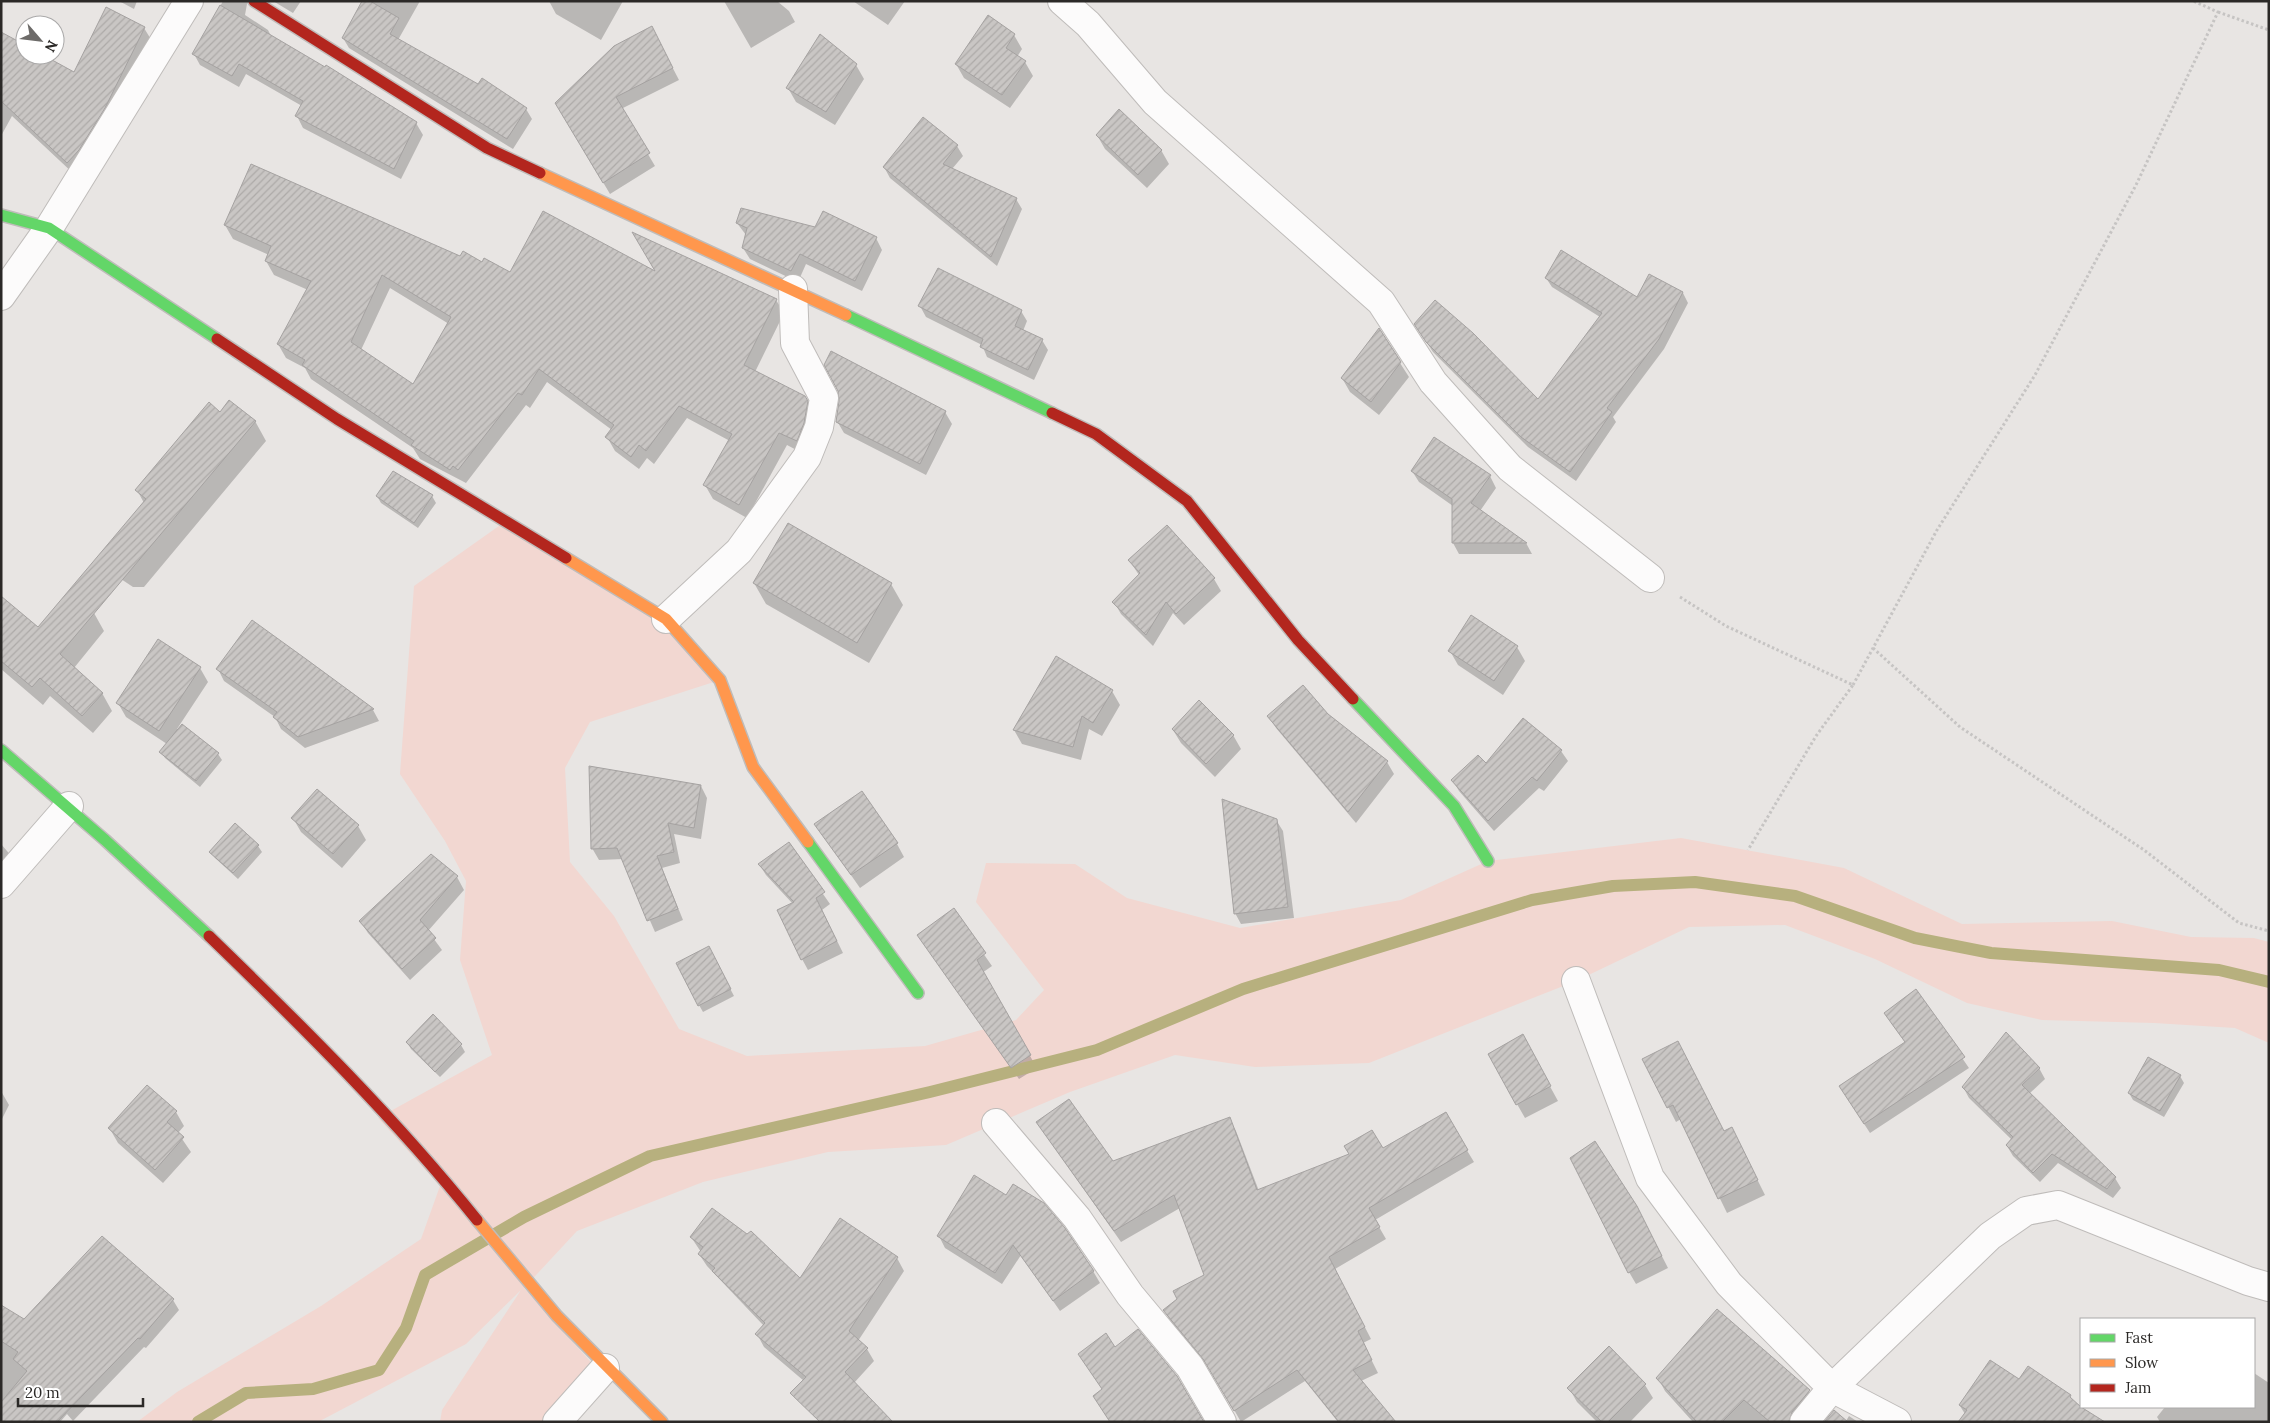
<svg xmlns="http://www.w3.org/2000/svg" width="2270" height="1423" font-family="Lora,serif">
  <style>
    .green { fill: #f2d7d1 }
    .shadow { fill: #0003; fill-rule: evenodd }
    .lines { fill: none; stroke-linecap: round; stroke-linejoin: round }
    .stream { stroke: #b7b07e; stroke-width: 12 }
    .building { fill: url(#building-hatch); stroke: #a5a2a1; fill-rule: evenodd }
    .street-casing { stroke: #bfbcba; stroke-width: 30 }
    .fast-casing { stroke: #bfbcba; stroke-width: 14 }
    .slow-casing { stroke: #bfbcba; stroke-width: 14 }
    .jam-casing { stroke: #bfbcba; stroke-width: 14 }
    .path { stroke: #c6c4c3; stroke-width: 3; stroke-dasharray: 2.5 2.5; stroke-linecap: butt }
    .street { stroke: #fcfbfb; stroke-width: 28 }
    .fast { stroke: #63d668; stroke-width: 11 }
    .slow { stroke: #ff974d; stroke-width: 11 }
    .jam { stroke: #b3261e; stroke-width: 11 }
  </style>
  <defs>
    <pattern id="building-hatch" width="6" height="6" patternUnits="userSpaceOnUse" patternTransform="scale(1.25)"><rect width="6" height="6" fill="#c9c6c4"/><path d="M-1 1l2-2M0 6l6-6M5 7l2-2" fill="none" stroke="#adaaa8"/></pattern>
  </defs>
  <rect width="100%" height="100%" fill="#e8e5e3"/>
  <!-- green -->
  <path class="green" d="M506,521L666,619L720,680L590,722L565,768L570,862L614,916L679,1029L747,1056L925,1046L1016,1020L1044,990L976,902L986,863L1075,864L1127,898L1240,928L1401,900L1488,861L1681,838L1844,868L1962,924L2112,921L2191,937L2254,938L2269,942V1043L2235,1028L2154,1023L2042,1020L1967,1003L1875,959L1785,925L1689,927L1576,981L1369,1063L1255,1067L1175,1055L1070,1092L946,1145L828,1152L703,1182L577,1231L524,1288L598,1370L555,1422H440L442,1410L521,1290L466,1344L318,1422H137L177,1392L321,1306L421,1239L440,1186L378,1118L492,1055L460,960L466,881L445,841L400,774L414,586Z"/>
  <!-- shadow -->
  <path class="shadow" d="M119,1H137L134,9Z
    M223,1H250L247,4L245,15L268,30L272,38L416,123L423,135L401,179L303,128L297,116L302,106L246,74L239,87L200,65L194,54Z
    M273,1H301L293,13Z
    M364,1H420L398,40L479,85L526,109L532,119L513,149L349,48L343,38Z
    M549,1H623L601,40L556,14Z
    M724,1H777L789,11L795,22L751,48Z
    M853,1H905L888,25Z
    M144,28L152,41L75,175L12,116L1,136V33L25,46V55H41L75,74Z
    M652,28L679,80L621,109L655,166L610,194L556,103Z
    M1014,35L1022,49L1017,57L1025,62L1033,76L1010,108L964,78L956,64Z
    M856,65L864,79L835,125L796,102L788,88Z
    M1097,135L1161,150L1169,164L1147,188L1105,149Z
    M957,146L963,156L952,169L1016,199L1022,209L997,266L890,178L884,167Z
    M737,223L816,229L876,238L882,250L862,291L806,264L798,282L750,259L743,248L746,235Z
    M225,225L461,258L511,274H658L776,300L784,313L755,372L804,397L815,415L804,454L787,445L747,518L713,499L705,485L730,441L687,418L654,464L647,458L639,469L615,451L607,437L612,430L547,382L530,408L526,405L466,483L420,459L413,448L311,379L305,368L286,358L278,344L308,290L274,275L266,261L269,255L233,239ZM390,288L449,324L414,386L361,350Z
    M1650,276L1683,293L1688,303L1664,349L1613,417L1616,422L1576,481L1528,447L1433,352L1421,334L1538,400L1600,317L1552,287L1546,278L1638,299Z
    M920,306L1021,311L1027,321L1023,331L1042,340L1048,350L1034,380L987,357L982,345L926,317Z
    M1400,363L1409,377L1379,415L1350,392L1342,378Z
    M945,412L952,424L926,475L844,433L837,421Z
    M220,414L255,421L266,441L144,587H133L112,573L144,503L137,490Z
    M1412,471L1490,476L1496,488L1480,511L1526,543L1532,554H1459L1453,543V506L1419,482Z
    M377,496H432L436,503L418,528L381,503Z
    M788,525L891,584L903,605L869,663L766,604L754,583Z
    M1167,526L1214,579L1221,591L1184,625L1173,613L1153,646L1121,614L1114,602L1139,575L1129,560Z
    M1,598L38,629L94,613L104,631L74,668L102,693L112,711L93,733L50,696L43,705L1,669Z
    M252,622L373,710L379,721L305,748L281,729L275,717L224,681L218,669Z
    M1517,647L1525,661L1503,695L1458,665L1450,651Z
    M200,668L208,682L177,729L218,754L222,760L200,787L165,758L161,752L167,744L126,717L118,703Z
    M1112,691L1120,705L1102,736L1089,729L1081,760L1022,744L1014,730Z
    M1327,715L1387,762L1394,774L1356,823L1276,728L1269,716Z
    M1173,730L1233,735L1241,749L1215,777L1181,743Z
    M1561,751L1568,761L1544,791L1539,788L1494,831L1459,791L1453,781L1487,765Z
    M701,786L707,798L701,839L674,834L680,863L662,868L683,920L655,932L623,859L599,860L592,848Z
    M293,818L358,826L366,840L342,868L301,832Z
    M1276,820L1283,831L1294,918L1241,924L1235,913Z
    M816,825L897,844L904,857L860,888Z
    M1,844L13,858L1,871Z
    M788,844L830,904L822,910L843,953L808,970L802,959L793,904L766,875L759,864Z
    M258,846L262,852L238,879L215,858L211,852Z
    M457,877L464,890L428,931L442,950L410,980L368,933L360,921Z
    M953,910L992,966L982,973L1037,1068L1019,1079L918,935Z
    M712,954L734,996L703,1012L699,1005Z
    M1916,991L1969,1068L1870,1133L1846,1096L1906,1043L1891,1023Z
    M433,1016L461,1045L465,1052L440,1077L411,1049L407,1042Z
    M1678,1042L1724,1132L1739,1143L1765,1195L1727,1213L1681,1119L1676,1122L1644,1060Z
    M1530,1050L1558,1101L1525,1118L1517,1104Z
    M2039,1068L2045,1079L2030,1093L2115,1178L2121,1188L2113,1198L2058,1163L2040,1182L2013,1156L2007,1146L2012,1140L1969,1098L1963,1087Z
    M2180,1076L2184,1083L2164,1117L2133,1100L2129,1093Z
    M1,1091L9,1105L1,1121Z
    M176,1112L184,1126L178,1133L191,1152L163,1183L118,1143L110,1129Z
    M1445,1114L1474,1162L1375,1220L1386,1239L1335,1269L1371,1339L1363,1343L1378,1373L1361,1381L1392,1422H1338L1305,1381L1241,1422L1212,1371L1171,1322L1164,1310L1206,1276L1180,1208L1121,1242L1045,1134L1113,1162L1229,1119L1236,1131L1259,1191L1383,1150Z
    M974,1176L1093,1271L1100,1283L1060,1311L1021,1255L1002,1284L945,1248L939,1236Z
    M1643,1219L1668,1268L1636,1284L1629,1272Z
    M691,1237L800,1280L897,1258L904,1271L858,1341L867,1349L874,1361L854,1383L804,1381L764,1347L757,1334L764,1326L707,1266L699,1254L701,1252Z
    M173,1300L179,1310L146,1348L144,1347L73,1421L67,1414L60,1422H1V1327L25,1321Z
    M2254,1373L2269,1383V1422H2160L2157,1417L2165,1407H2254Z
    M1658,1378L1809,1391L1817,1404L1802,1422H1693L1665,1391Z
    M2019,1381L2070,1396L2073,1401L2100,1420L1965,1414L1960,1406Z
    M1645,1385L1653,1398L1630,1422H1597L1577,1402L1569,1388Z
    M1849,1416L1858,1422H1826L1846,1421Z"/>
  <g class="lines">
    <!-- stream -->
    <path class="stream" d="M198,1422L246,1393L313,1389L379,1370L406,1328L425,1275L524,1217L650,1156L930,1092L1097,1050L1243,989L1532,900L1613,886L1695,882L1795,896L1915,938L1991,953L2219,970L2269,982"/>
  </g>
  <!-- building -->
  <path class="building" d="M362,1H370L399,18L390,34L478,84L482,78L527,108L507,139L342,38Z
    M220,5L325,67L326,65L417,122L394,169L295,116L303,101L239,64L232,76L192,54Z
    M106,7L145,27L105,108L79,150L67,163L1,101V32L25,45V55H43L74,72Z
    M988,15L1015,34L1006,48L1026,61L1002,95L955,64Z
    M652,26L673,68L616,97L650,153L603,183L555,103L614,46Z
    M820,34L857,64L826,112L786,88Z
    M1119,109L1162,150L1138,175L1096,135Z
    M923,117L958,145L943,164L1017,198L991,257L883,167Z
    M251,164L460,256L463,251L482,262L484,258L510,272L543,211L655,271L632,232L777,299L744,365L805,396L808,401L804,423L797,441L779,433L739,505L703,485L732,434L679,406L646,451L639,445L631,457L605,437L614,425L539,369L522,395L518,393L458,470L453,466L450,470L411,445L414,441L302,365L305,360L277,344L311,281L265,261L271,246L224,225ZM382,275L451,317L413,384L351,342Z
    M741,208L815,227L823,211L877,237L855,281L800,254L791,271L742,248L747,228L736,223Z
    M1561,250L1637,297L1649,274L1683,292L1659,339L1607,408L1612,412L1570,472L1521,437L1426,342L1414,324L1435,300L1473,333L1538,399L1602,313L1545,278Z
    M938,268L1022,310L1015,326L1043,339L1028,370L980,347L983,339L918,306Z
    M1379,328L1401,362L1371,402L1341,378Z
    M831,351L946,411L920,464L836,422L839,401L838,391L824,365Z
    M229,400L256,421L60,654L103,693L82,716L40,678L32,687L1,661V596L38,627L146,499L135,490L209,402L220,412Z
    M1434,437L1491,475L1471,503L1527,543H1452V499L1411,471Z
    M393,471L433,495L414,523L376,496Z
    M788,523L892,583L857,643L753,583Z
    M1167,525L1215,578L1176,614L1166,602L1146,635L1112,602L1140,573L1128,560Z
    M1471,615L1518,646L1494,681L1448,651Z
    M252,620L306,659L374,709L298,737L273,717L277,712L216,669Z
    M158,639L201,667L159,731L116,703Z
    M1056,656L1113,690L1093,723L1082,716L1073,747L1013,730Z
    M1303,685L1328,714L1388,761L1348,812L1267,716Z
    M1199,700L1234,735L1206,764L1172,729Z
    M1523,718L1562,750L1537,781L1532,777L1488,821L1451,780L1478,755L1486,763Z
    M182,724L219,753L196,781L159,752Z
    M589,766L701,785L694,828L668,823L674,852L657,856L678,909L647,921L617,848L591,849Z
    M317,789L359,825L333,854L291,818Z
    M862,791L898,843L851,875L814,824Z
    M1222,799L1277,819L1288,907L1234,914Z
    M235,823L259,845L233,873L209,852Z
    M789,842L825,892L816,898L837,941L801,960L777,910L794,902L758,864Z
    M431,854L458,876L420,920L436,938L402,969L359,921Z
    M954,908L986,953L977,960L1031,1055L1011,1068L917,935Z
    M709,946L731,989L698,1006L676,963Z
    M1916,989L1965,1057L1864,1124L1839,1086L1905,1042L1884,1013Z
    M433,1014L462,1044L435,1072L406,1042Z
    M2006,1032L2040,1068L2022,1085L2116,1177L2107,1189L2052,1154L2033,1173L2006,1145L2013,1137L1962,1087Z
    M1523,1034L1551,1086L1516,1105L1488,1054Z
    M1678,1041L1724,1131L1732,1127L1758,1180L1718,1199L1673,1105L1667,1108L1642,1059Z
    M2148,1057L2181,1075L2160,1111L2128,1093Z
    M147,1085L177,1111L167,1122L184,1137L155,1170L108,1128Z
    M1069,1099L1113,1161L1230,1117L1257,1190L1349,1154L1344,1146L1372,1130L1383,1148L1446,1112L1468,1150L1369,1208L1380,1227L1329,1257L1365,1327L1358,1331L1372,1360L1353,1370L1396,1422H1339L1297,1370L1234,1411L1203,1359L1163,1310L1177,1299L1173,1291L1204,1275L1174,1195L1114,1231L1036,1122Z
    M1595,1141L1637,1206L1662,1256L1628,1273L1570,1158Z
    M974,1175L1006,1195L1013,1184L1044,1203L1065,1228L1094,1271L1053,1301L1013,1245L995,1273L937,1236Z
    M712,1208L747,1234L751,1231L800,1278L840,1218L898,1257L849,1331L868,1348L845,1372L893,1422H820L790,1393L806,1377L755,1334L765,1323L712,1271L715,1268L698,1254L703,1247L690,1237Z
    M102,1236L174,1299L140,1339L138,1338L57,1422H1V1402L27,1371L13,1359L18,1352L1,1341V1305L24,1319Z
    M1717,1309L1810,1390L1792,1412L1789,1422H1770L1744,1400L1722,1422H1697L1656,1378Z
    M1138,1329L1177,1376L1204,1422H1110L1093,1396L1102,1389L1078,1354L1106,1333L1115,1347Z
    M1609,1346L1646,1384L1608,1422H1602L1567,1388Z
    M1990,1360L2019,1379L2028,1366L2071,1395L2070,1397L2081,1407L2105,1422H1958L1967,1410L1959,1405Z
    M1834,1410L1848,1422H1824Z"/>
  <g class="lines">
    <defs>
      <path id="street" d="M1062,1L1088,24L1155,102L1381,302L1433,382L1510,468L1650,578
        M1,296L49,228L189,1
        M666,619L739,551L807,457L819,427L824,398L795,343L793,289
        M1,884L69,806
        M1576,981L1650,1178L1729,1284L1832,1388L1897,1422
        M996,1123L1077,1218L1130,1295L1190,1367L1222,1422
        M557,1422L605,1368
        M1804,1422L1832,1388L1990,1236L2026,1211L2058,1205L2248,1281L2269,1287"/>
      <path id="fast" d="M1,215L49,228L217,339
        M846,315L1052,413
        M1353,699L1454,806L1488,861
        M1,750L105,840L209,936
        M808,842L918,993"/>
      <path id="slow" d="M540,173L846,315
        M566,558L666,619L720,680L753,767L808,842
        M477,1220L557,1316L662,1422"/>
      <path id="jam" d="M254,1L487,148L540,173
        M217,339L337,419L566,558
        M1052,413L1096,434L1187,501L1298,640L1353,699
        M209,936C303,1027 395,1118 477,1220"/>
    </defs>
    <!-- street casing -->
    <use href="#street" class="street-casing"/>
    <!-- fast casing -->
    <use href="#fast" class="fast-casing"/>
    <!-- slow casing -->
    <use href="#slow" class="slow-casing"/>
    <!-- jam casing -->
    <use href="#jam" class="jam-casing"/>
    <!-- path -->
    <path class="path" d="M2218,12L2269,30
      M1680,597L1726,626L1853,685L1816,736L1748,850
      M1873,648L1960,727L2144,850L2239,923L2269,931
      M1853,685L1937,530L2035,375L2136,185L2218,12L2193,1"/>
    <!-- street -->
    <use href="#street" class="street"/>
    <!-- fast -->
    <use href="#fast" class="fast"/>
    <!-- slow -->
    <use href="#slow" class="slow"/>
    <!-- jam -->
    <use href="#jam" class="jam"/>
  </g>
  <!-- border -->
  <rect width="2270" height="1423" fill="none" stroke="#2b2927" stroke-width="5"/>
  <!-- legend -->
  <rect x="2080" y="1318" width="175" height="90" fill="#ffffff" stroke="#aaa9a9"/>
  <rect x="2090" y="1334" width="25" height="8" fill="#63d668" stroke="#aaa9a9"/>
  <text x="2125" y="1343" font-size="15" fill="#2b2927">Fast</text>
  <rect x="2090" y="1359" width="25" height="8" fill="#ff974d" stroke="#aaa9a9"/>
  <text x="2125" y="1368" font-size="15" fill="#2b2927">Slow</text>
  <rect x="2090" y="1384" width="25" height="8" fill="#b3261e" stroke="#aaa9a9"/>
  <text x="2125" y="1393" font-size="15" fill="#2b2927">Jam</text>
  <!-- north arrow -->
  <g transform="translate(40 40) rotate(118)"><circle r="24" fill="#ffffff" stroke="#aaa9a9"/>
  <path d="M0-4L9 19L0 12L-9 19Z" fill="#6d6b69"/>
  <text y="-8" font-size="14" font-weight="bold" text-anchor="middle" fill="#2b2927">N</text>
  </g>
  <!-- scale -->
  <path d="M18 1398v8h125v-8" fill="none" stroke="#2b2927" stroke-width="2.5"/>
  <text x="25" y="1398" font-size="15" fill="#2b2927" stroke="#ffffff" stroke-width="4" paint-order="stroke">20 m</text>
</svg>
